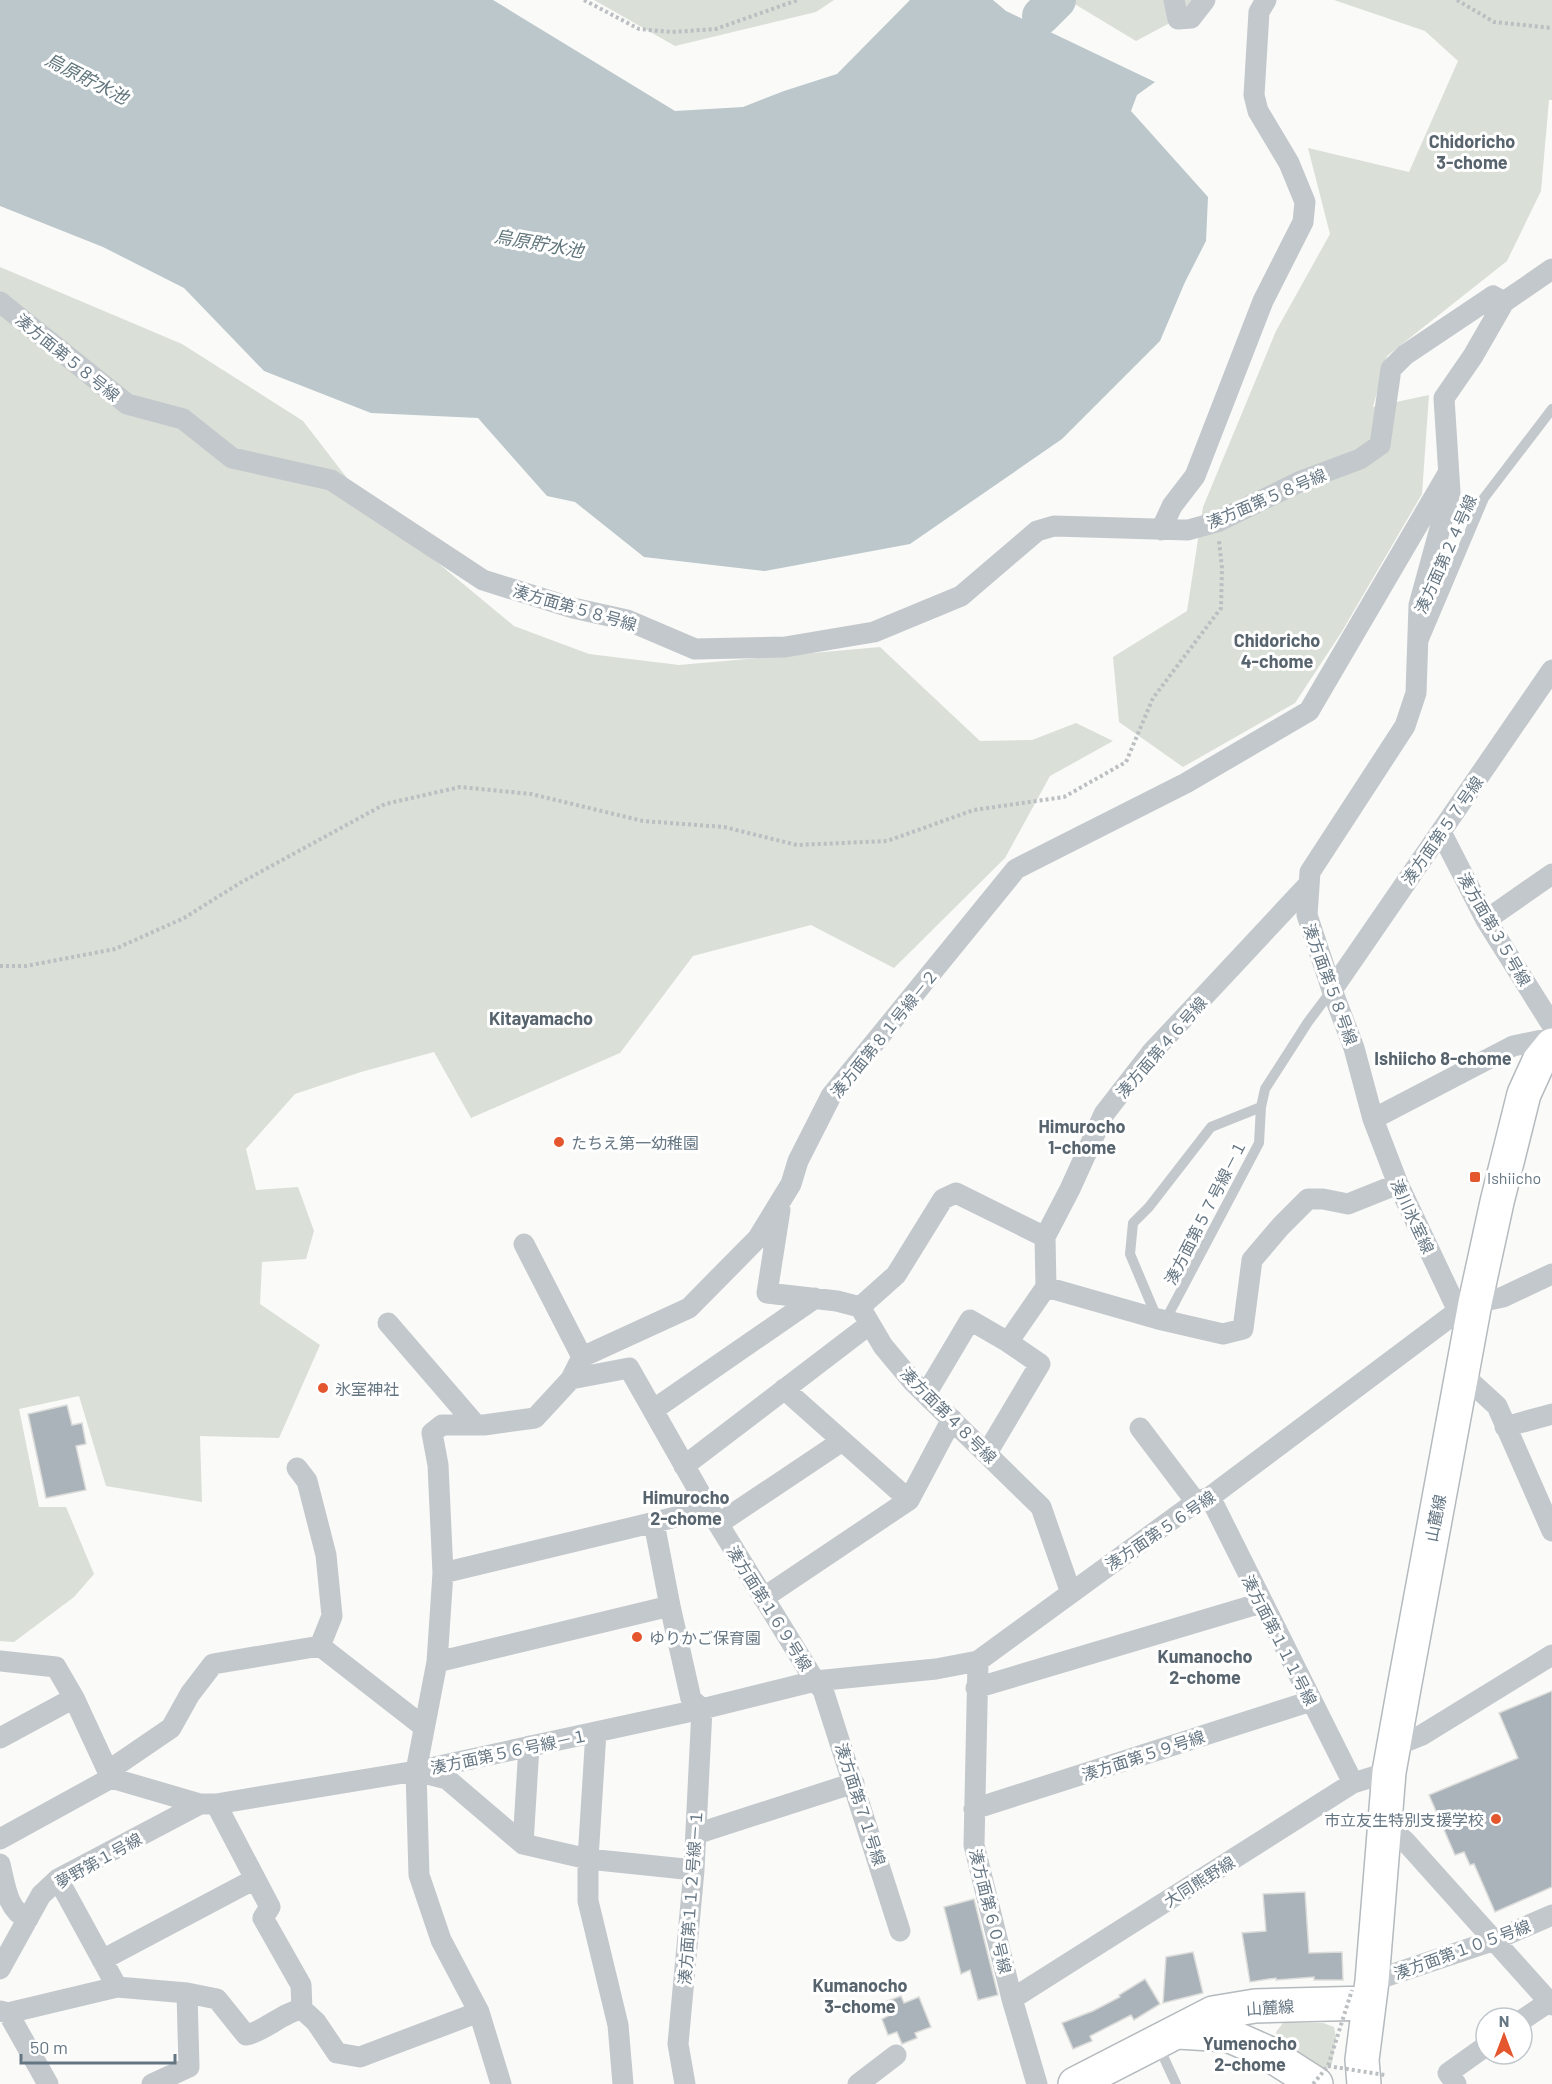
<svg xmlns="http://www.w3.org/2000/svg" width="1552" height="2084" font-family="Barlow,'Noto Sans JP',sans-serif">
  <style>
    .green { fill: #dadfd7 }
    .water { fill: #bbc7cb }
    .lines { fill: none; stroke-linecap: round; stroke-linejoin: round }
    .river { stroke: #bbc7cb; stroke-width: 38 }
    .building { fill: #aab3b9; stroke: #dcdcda; stroke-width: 1.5 }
    .primary-casing { stroke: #b5babe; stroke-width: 36 }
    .path { stroke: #bbbfc2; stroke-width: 4; stroke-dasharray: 3 3; stroke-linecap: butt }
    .service { stroke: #c3c8cc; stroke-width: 10 }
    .minor { stroke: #c3c8cc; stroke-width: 21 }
    .primary { stroke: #fff; stroke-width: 33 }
    .path-bridge { stroke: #bbbfc2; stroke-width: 4; stroke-dasharray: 3 3; stroke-linecap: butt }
    .poi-dot { fill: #e4572e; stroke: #fff; stroke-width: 2 }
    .labels { text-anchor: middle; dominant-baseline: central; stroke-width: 6; stroke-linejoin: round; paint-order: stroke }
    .street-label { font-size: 16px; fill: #657683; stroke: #fff }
    .poi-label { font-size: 16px; fill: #657683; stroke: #fff; text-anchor: start }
    .water-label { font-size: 18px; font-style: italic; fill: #60757c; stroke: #fff }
    .neighbourhood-label { font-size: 18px; font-weight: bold; fill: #57646e; stroke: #fff }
  </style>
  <rect width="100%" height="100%" fill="#fafaf8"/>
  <!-- green -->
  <path class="green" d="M594,0H834L816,12L675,46Z
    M1068,0H1213L1136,41Z
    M1334,0H1552V100H1549L1541,191L1507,261L1387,356L1373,407L1429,395L1422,494L1341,633L1295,703L1183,767L1119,722L1113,657L1187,611L1203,507L1276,331L1330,234L1308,148L1409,172L1458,61L1425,31Z
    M0,267L182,344L303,421L367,504L514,626L589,654L679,665L880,647L980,741L1032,740L1076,723L1113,741L1050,776L1005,858L894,968L811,925L693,956L620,1053L471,1118L434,1052L361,1072L295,1094L246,1149L256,1190L298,1187L314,1231L306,1259L262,1262L260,1304L320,1345L279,1438L200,1436L202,1502L106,1486L79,1396L19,1409L39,1507H66L94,1574L74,1597L14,1642L0,1641Z
    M1283,2023H1323L1334,2027L1336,2038L1332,2064L1324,2070L1279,2043L1276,2032Z"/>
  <!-- water -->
  <path class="water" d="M0,0H493L675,111L743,107L784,91L837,74L910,0H993L1006,11L1155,82L1137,95L1131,111L1208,197L1206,241L1185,282L1160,341L1062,439L910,544L765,571L644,557L575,502L547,496L478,418L371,413L264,371L184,288L103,247L0,206Z"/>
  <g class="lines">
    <!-- river -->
    <path class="river" d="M1041,16L1057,0"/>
  </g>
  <!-- building -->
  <path class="building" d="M67,1405L72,1425L82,1423L86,1444L76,1446L86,1490L46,1498L28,1414Z
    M1552,1691V1887L1495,1912L1474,1864L1470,1865L1464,1852L1455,1855L1429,1795L1518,1758L1499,1713Z
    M1305,1892L1309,1953L1342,1952L1343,1980H1314V1977L1276,1980V1978L1250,1982L1242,1933L1266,1931L1263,1894Z
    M974,1899L998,1995L978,2000L970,1970L961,1974L944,1907Z
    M1193,1952L1203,1993L1163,2003L1166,1957Z
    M1145,1979L1160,2004L1134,2020L1131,2015L1090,2036L1092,2041L1073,2049L1062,2023L1093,2011L1120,1997L1119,1995Z
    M901,1996L904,2003L919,1997L931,2027L915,2033L917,2038L902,2044L897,2032L888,2035L882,2019L890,2015L885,2002Z"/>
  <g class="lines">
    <defs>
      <path id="primary" d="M1178,2032L1228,2035L1266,2052L1316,2084
        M1075,2084L1213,2013L1255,2006L1369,2003
        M1364,2084L1362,2060L1372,1981L1389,1772L1404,1688L1475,1303L1497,1202L1524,1094L1539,1061L1552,1045"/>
    </defs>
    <!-- primary casing -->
    <use href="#primary" class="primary-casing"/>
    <!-- path -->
    <path class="path" d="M584,0L639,29L672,32L716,29L798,0
      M1457,0L1494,22L1552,28
      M0,966H26L115,949L184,918L240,883L385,804L460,787L531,794L643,821L724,827L797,845L887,841L974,810L1064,797L1126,762L1153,698L1221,608L1222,568L1219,541"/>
    <!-- service -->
    <path class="service" d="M1423,642L1484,498L1552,409
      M1157,1318L1130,1254L1133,1223L1149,1207L1211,1127L1261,1107
      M1165,1321L1259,1143L1261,1107L1265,1089L1308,1022L1332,990
      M1158,2045L1176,2084"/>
    <!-- minor -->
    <path class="minor" d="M1174,0L1178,19L1191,18L1205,0
      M0,302L127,404L183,419L232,458L331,480L483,580L573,608L627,620L695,649L785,647L874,632L961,596L1037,531L1054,526L1188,530L1217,522L1301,481L1360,459L1380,445L1391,369L1405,355L1493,296L1504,302L1473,356L1444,398L1450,492L1419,605L1416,693L1405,726L1310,872L1307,915L1332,990L1354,1048L1373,1119L1398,1184L1458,1311
      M1504,302L1552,269
      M1161,530L1172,506L1195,476L1263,301L1303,222L1305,202L1289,163L1258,111L1254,95L1259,12L1266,0
      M1441,832L1486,920L1552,1025
      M1486,920L1552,874
      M1332,990L1552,670
      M1373,1119L1513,1046L1552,1038
      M780,1210L767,1293L837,1301L860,1307L883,1346L913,1382L1041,1507L1071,1593
      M524,1244L582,1357
      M1046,1287L1158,1319L1223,1334L1243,1329L1252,1260L1281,1226L1308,1199H1323L1348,1204L1398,1184
      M860,1307L896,1275L943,1199L956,1193L1045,1237
      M388,1323L476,1425
      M1462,1374L1497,1406L1552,1531
      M571,1379L629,1368L709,1509L815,1681L823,1690L900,1931
      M784,1389L909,1500
      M926,1394L970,1320L1008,1342L1046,1287L1045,1237L1070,1189L1104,1114L1152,1052L1309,884
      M653,1410L815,1298
      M1505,1427L1552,1414
      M1140,1428L1196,1502
      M987,1453L1040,1364L1008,1342
      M684,1466L870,1324
      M297,1468L307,1481L326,1555L332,1616L320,1646
      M1210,1497L1353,1783
      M654,1523L670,1606L691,1699L702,1709L694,1870L678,2044L685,2084
      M718,1524L842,1441
      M443,1573L709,1509
      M763,1598L909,1500L952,1419
      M320,1646L424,1727
      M0,1661L56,1667L74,1698L111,1778L200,1804H216L416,1771L702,1709L815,1681L936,1669L978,1661L1196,1502L1210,1497L1458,1311L1475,1303L1503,1297L1552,1274
      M978,1661L974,1845L1012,1999L1037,2084
      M437,1662L670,1606
      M976,1688L1261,1603
      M596,1732L588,1859V1901L618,2025L623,2084
      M0,1738L74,1698
      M1395,1746L1422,1735L1552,1655
      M108,1771L171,1728L190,1694L213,1664L320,1646
      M420,1772L447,1779L523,1844L588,1859L694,1870
      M216,1804L270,1907L263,1918L301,1985L302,2009
      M974,1809L1311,1701
      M1386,1825L1405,1841L1552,2005
      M696,1834L854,1783
      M0,1839L111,1778
      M523,1844L529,1746
      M0,1864C5,1884 7,1911 28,1919
      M58,1879L117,1987
      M102,1960L255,1879
      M0,1969L41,1895L58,1879L200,1804
      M1372,1981L1495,1940L1552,1915
      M1012,1999L1353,1783L1389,1772
      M302,2009L316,2022L337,2053L360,2057L479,2012
      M0,2011L8,2013L117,1987L187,1993L217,1999L246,2035C266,2031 281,2013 302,2009
      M8,2013L48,2084
      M1522,2020L1549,2002
      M152,2084L189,2067L187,1993
      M501,2084L479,2012L441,1940L419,1875L416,1771L437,1662L443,1573L438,1465L432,1433L442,1425H484L535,1418L571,1379L582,1357L689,1308L758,1238L791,1184L798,1161L831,1096L1016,869L1186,783L1309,711L1447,475
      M858,2084L896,2055
      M1456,2084L1448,2073L1486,2046"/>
    <!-- primary -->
    <use href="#primary" class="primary"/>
    <!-- path-bridge -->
    <path class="path-bridge" d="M1328,2066L1385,2075
      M1313,2084L1328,2066L1352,1990"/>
  </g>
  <!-- markers -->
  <g class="poi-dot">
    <circle cx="559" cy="1142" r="6"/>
    <rect x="1469" y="1171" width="12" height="12" rx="3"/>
    <circle cx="323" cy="1388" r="6"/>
    <circle cx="637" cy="1637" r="6"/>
    <circle cx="1496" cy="1819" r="6"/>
  </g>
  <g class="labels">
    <!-- street labels -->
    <g class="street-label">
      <text transform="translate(68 357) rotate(39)">湊方面第５８号線</text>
      <text transform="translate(1266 498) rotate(-23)">湊方面第５８号線</text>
      <text transform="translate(1445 554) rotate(-66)">湊方面第２４号線</text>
      <text transform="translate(575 607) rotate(16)">湊方面第５８号線</text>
      <text transform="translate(1442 830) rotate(-55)">湊方面第５７号線</text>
      <text transform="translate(1495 929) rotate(60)">湊方面第３５号線</text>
      <text transform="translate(1331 984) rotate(70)">湊方面第５８号線</text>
      <text transform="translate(884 1033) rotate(-51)">湊方面第８１号線－２</text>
      <text transform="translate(1161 1047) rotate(-49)">湊方面第４６号線</text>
      <text transform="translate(1205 1212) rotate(-63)">湊方面第５７号線－１</text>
      <text transform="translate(1413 1216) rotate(65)">湊川氷室線</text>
      <text transform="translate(949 1415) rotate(45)">湊方面第４８号線</text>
      <text transform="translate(1435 1518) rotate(-79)">山麓線</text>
      <text transform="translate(1160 1530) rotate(-34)">湊方面第５６号線</text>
      <text transform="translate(770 1608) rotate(58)">湊方面第１６９号線</text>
      <text transform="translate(1280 1640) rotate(63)">湊方面第１１１号線</text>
      <text transform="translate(509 1751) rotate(-12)">湊方面第５６号線－１</text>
      <text transform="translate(1143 1755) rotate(-18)">湊方面第５９号線</text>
      <text transform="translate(861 1804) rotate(72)">湊方面第７１号線</text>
      <text transform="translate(98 1860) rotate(-29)">夢野第１号線</text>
      <text transform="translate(1199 1881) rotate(-32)">大同熊野線</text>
      <text transform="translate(690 1897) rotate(-86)">湊方面第１１２号線－１</text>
      <text transform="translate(991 1911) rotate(76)">湊方面第６０号線</text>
      <text transform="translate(1462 1949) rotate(-20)">湊方面第１０５号線</text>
      <text transform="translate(1270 2007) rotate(-4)">山麓線</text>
    </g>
    <!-- poi labels -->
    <g class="poi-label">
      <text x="571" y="1142">たちえ第一幼稚園</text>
      <text x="1487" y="1177">Ishiicho</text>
      <text x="335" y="1388">氷室神社</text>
      <text x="649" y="1637">ゆりかご保育園</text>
      <text x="1484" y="1819" text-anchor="end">市立友生特別支援学校</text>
    </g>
    <!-- water labels -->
    <g class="water-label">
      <text transform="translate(87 78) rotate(27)">烏原貯水池</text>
      <text transform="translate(539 243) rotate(10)">烏原貯水池</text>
    </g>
    <!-- neighbourhood labels -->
    <g class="neighbourhood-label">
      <text x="1472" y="141">Chidoricho<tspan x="1472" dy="21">3-chome</tspan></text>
      <text x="1277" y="640">Chidoricho<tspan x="1277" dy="21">4-chome</tspan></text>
      <text x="541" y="1018">Kitayamacho</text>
      <text x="1443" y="1058">Ishiicho 8-chome</text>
      <text x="1082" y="1126">Himurocho<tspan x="1082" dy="21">1-chome</tspan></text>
      <text x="686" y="1497">Himurocho<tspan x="686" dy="21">2-chome</tspan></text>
      <text x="1205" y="1656">Kumanocho<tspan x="1205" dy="21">2-chome</tspan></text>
      <text x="860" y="1985">Kumanocho<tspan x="860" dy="21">3-chome</tspan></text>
      <text x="1250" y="2043">Yumenocho<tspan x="1250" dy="21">2-chome</tspan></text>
    </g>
  </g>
  <!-- north arrow -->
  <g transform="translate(1504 2036)"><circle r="28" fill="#ffffff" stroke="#c1c8cd" stroke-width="1.5"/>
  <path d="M0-4.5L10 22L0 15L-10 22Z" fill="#e4572e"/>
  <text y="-9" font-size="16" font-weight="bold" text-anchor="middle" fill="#657683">N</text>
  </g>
  <!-- scale -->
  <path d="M21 2054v9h154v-9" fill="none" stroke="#657683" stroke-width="3"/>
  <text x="30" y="2054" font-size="18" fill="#657683" stroke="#ffffff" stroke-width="4.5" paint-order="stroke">50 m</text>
</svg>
